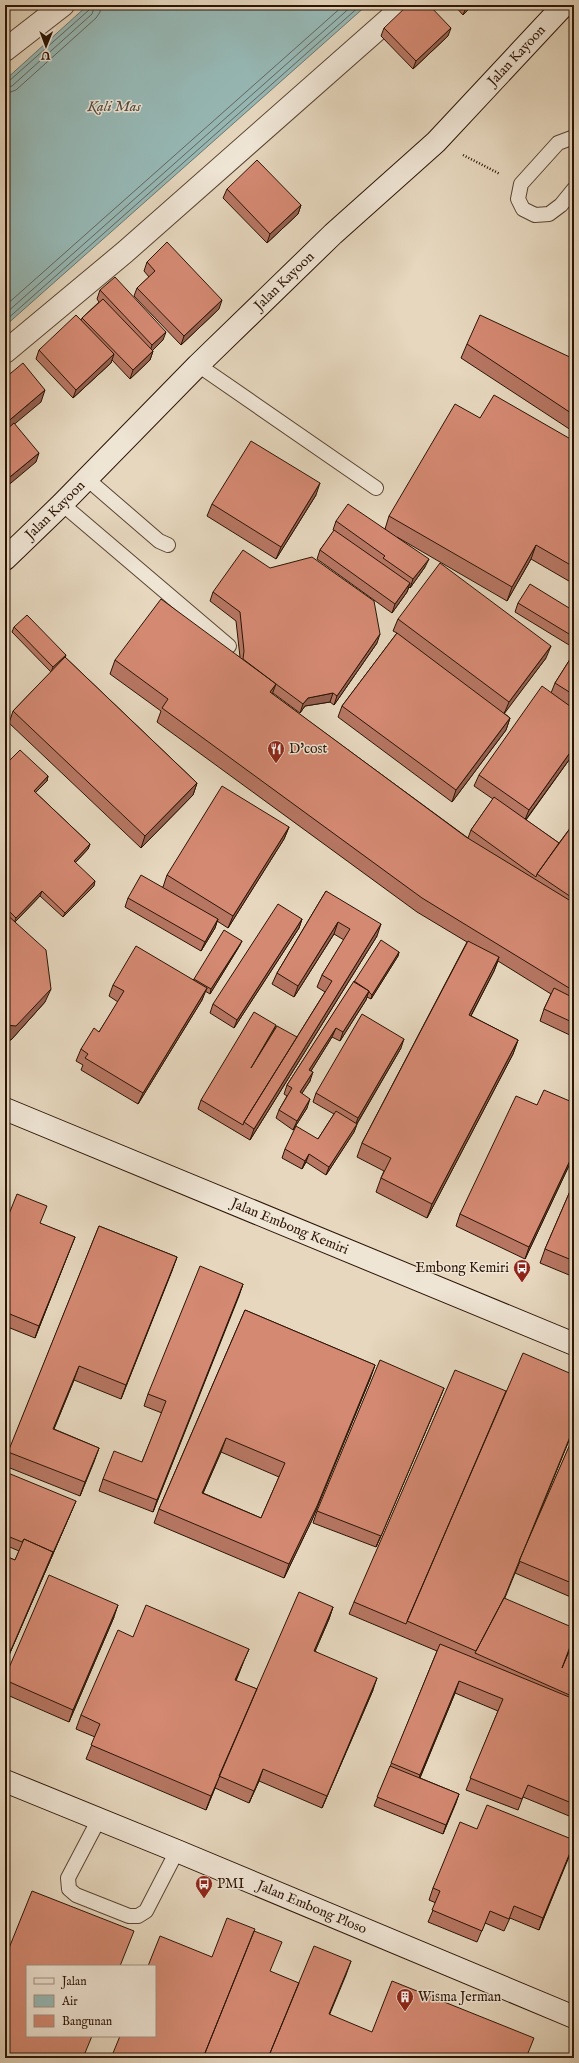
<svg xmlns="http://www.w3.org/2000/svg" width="579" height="2063" font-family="'IM FELL English',serif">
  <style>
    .water { fill: #97b9b6; stroke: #6c776f }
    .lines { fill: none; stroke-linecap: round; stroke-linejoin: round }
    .shore { stroke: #62665e; stroke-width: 1 }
    .lane-casing { stroke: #5a4533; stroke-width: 16 }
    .street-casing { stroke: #5a4533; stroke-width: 24 }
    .secondary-casing { stroke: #2c1405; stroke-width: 24 }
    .path { stroke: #2c1405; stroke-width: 2.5; stroke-dasharray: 1 2; stroke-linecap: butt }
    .lane { stroke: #efe5d5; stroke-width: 14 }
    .street { stroke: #efe5d5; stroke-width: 22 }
    .secondary { stroke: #efe5d5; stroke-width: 22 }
    .wall { fill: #b67662; stroke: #2c1405; fill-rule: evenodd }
    .shaded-wall { fill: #946050; stroke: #2c1405 }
    .building { fill: #d48972; stroke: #2c1405; fill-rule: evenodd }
    .labels { text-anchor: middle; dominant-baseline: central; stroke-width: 3; stroke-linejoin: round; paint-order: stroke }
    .street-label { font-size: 14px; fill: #2c1405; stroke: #efe5d5 }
    .poi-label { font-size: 14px; fill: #2c1405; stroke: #efe5d5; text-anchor: start }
    .water-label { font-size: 15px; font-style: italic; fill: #514e43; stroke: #efe5d5 }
  </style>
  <rect width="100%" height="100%" fill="#e6d7be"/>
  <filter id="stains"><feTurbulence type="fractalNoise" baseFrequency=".005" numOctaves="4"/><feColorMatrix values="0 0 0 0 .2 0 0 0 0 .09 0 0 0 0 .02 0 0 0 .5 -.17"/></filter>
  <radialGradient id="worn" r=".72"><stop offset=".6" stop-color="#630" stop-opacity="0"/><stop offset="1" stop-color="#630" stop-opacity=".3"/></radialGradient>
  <!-- water -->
  <path class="water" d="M88,5H367L5,326V80Z"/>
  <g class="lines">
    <!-- shore -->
    <path class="shore" d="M5,83L9,81L89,10L90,5
      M5,88L12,86L92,14L95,5
      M5,94L16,90L96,18L100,12L101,5
      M5,306L344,5
      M5,314L353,5
      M5,321L361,5"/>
    <defs>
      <path id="lane" d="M574,137L558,143L521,184L518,199L523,209L535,215L549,214L561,205L574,189
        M198,365L376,488
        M86,478L159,541L168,545
        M62,504L229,646
        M99,1819L68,1878L69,1889L76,1895L129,1916H138L146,1911L177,1851"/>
      <path id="street" d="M5,50L63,5
        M5,352L125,252L405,5"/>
      <g id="secondary">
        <path id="s1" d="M5,559L62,504L198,365L333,234L436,142L564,5"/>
        <path id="s2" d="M5,1109L574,1344"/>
        <path id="s3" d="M5,1781L177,1851L574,2017"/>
      </g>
    </defs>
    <!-- lane casing -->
    <use href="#lane" class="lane-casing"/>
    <!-- street casing -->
    <use href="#street" class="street-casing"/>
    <!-- secondary casing -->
    <use href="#secondary" class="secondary-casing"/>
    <!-- path -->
    <path class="path" d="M463,155L500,174"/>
    <!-- lane -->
    <use href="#lane" class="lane"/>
    <!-- street -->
    <use href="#street" class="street"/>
    <!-- secondary -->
    <use href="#secondary" class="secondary"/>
  </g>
  <!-- wall -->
  <path class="wall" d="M454,5H473L463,15Z
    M384,28L448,36L413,69L381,36Z
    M227,189L301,205L298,214L267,243L223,198Z
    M147,262L219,309L181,345L134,296L137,288L149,277L144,271Z
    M100,290L163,340L152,351H153L150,360L130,379L112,360L111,363L73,398L36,359L39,350L81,320L82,318L99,302L97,299Z
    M467,344L574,359V432L461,358Z
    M480,418L574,441V584L531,559L507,601L397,537L425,567L410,588L409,587L407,592L392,613L317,559L320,550L334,531L333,530L336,521L385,529L389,516Z
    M316,495L276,559L207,516L212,504Z
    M213,592L377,643L334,705L330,702L305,706L300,713L273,693L272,694L468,838L471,830L493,799L474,786L479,775L551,693L555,683L574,653V753L526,820L559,843L574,823V1037L540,1021L544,1009L551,994L498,961L494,971L471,1016L518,1040L513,1054L427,1218L376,1192L381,1178L384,1171L357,1157L362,1143L467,942L417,912L157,722L161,711L110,674L115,660L240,657L236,621L210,601Z
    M518,603L574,611V648L515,612Z
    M398,619L546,658L504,713L510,718L506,730L452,802L338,717L342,706L397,633L393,631Z
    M14,627L65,657L197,783L193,795L141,848L9,723L13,711L51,672L12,632Z
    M5,765L48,776L47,781L35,792L90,844L88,849L75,863L94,886L63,917L40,896L15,922L45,1002L11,1040L5,1039Z
    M289,827L284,839L228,928L217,921L215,928L201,951L125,907L128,898L163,887L167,875Z
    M326,891L377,936L250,1140L198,1109L201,1100L274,1032L297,1037L325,992L317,987L322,975L344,940L334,934L294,997L272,984L277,973Z
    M302,919L299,928L234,1028L210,1013L213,1004Z
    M240,945L210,994L205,991L202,1000L138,1104L81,1070L83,1065L76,1061L81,1049L99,1032L118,1002L109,996L113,985L193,980L194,979Z
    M399,952L398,956L371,999L367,997L366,1000L340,1041L332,1037L311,1071L310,1081L302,1093L307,1108L293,1130L276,1118L279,1110L287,1096L284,1094L287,1085L354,982Z
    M401,1048L357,1124L354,1132L326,1175L306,1162L302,1169L282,1158L285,1149L318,1139L334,1114L313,1102L316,1093Z
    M574,1098V1155L525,1259L456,1226L460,1214L537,1105L572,1102Z
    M574,1182V1277L540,1263L545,1249Z
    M5,1224H41L75,1237L35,1338L5,1326Z
    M99,1226L177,1257L121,1399L74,1380L54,1429L99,1448L80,1496L5,1466V1461Z
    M243,1284L153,1512L99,1491L103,1479L142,1462L162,1413L144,1406L148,1394Z
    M245,1310L375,1365L370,1379L312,1520L284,1578L154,1523L159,1509ZM221,1452L279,1477L261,1518L203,1493Z
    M574,1375V1428L521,1557L574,1436V1595L573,1598L515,1573L519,1563L504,1598L563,1666L574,1640V1818L523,1797L518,1810L466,1790L498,1711L455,1693L420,1778L459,1794L443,1834L374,1806L437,1651L349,1614L354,1602L506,1391Z
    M444,1388L439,1400L376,1547L313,1523L317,1511Z
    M5,1481L72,1510L6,1662H5V1556L15,1560L19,1551L5,1545Z
    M333,1607L329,1619L315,1651L373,1690L322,1808L259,1781L249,1803L215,1788L206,1810L86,1759L95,1737L76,1729L81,1715L133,1637L243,1663L236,1681L257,1689Z
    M114,1617L69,1722L5,1694V1677Z
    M477,1829L574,1843L539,1930L510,1918L504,1931L485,1923L477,1942L428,1922L436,1903L429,1900L433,1888Z"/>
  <!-- shaded-wall -->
  <path class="shaded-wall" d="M470,5H473L463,15L465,10Z
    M451,28L448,36L413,69L416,61Z
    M301,205L298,214L267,243L270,234Z
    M222,300L219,309L181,345L184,336Z
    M166,332L163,340L149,354L152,345Z
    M153,351L150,360L130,379L133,370Z
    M114,354L111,363L73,398L76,390Z
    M45,390L41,402L5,432V424Z
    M39,453L36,462L5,488V481Z
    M320,483L316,495L276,559L281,547Z
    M536,545L531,559L507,601L512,587Z
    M429,559L425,567L410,588L413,579Z
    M410,583L407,592L392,613L395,604Z
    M380,634L377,643L334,705L337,696Z
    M551,646L546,658L504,714L509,702Z
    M66,655L64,660L51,672L53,667Z
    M276,684L271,697L270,692Z
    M333,693L330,702L305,706L300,713L303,704L308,698Z
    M510,718L506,730L452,802L456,790Z
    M574,747V753L524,822L529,810Z
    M48,776L47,781L32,796L34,791Z
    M197,783L193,795L141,848L145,836Z
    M289,827L284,839L228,928L233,916Z
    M90,844L88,849L72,866L74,861Z
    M95,881L94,886L63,917L65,913Z
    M42,891L40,896L14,923L16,918Z
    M218,919L215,928L201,951L205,942Z
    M302,919L299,928L234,1028L237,1020Z
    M338,922L334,934L294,997L298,986Z
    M381,924L377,936L250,1140L254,1129Z
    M242,941L240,945L210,994L211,989Z
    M399,952L398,956L371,999L372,995Z
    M499,957L494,971L464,1029L469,1015Z
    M207,988L202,1000L138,1104L143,1093Z
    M51,989L45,1002L11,1040L5,1039V1025Z
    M369,991L366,1000L340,1041L343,1032Z
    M276,1025L273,1033L251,1068Z
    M336,1028L332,1037L306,1079L309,1070Z
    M404,1039L401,1048L356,1125L357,1124L354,1132L326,1175L329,1167L355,1126L358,1118Z
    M518,1040L513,1054L427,1218L432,1204Z
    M313,1072L310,1081L297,1101L300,1092Z
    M310,1099L307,1108L293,1130L297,1121Z
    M574,1152V1155L525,1259L529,1247Z
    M309,1154L306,1162L302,1169L305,1161Z
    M75,1237L70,1249L35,1338L39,1326Z
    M177,1257L172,1271L121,1399L126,1385Z
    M243,1284L239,1296L153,1512L157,1500Z
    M375,1365L370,1379L312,1520L284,1578L289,1564Z
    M79,1366L74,1380L48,1443L53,1429Z
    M444,1388L439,1400L376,1547L381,1536Z
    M574,1427V1428L500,1610L476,1654Z
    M226,1438L221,1452L197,1507L202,1493Z
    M99,1448L94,1462L80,1496L85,1482Z
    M76,1501L72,1510L6,1662L11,1650Z
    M118,1605L114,1617L69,1722L73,1710Z
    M333,1607L329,1619L310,1663L314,1651Z
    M249,1649L243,1663L230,1694L235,1680Z
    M377,1678L373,1690L322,1808L327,1796Z
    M459,1681L455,1693L416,1787L420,1775Z
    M263,1769L259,1781L249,1803L254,1791Z
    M219,1777L215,1788L206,1810L211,1796Z
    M459,1794L456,1803L443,1834L446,1825Z
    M574,1843L571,1852L539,1930L543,1918Z
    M351,1961L346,1975L324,2028L329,2014Z"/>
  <!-- building -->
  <path class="building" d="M408,5H429L451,28L416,61L384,28Z
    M460,5H470L465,10Z
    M257,160L301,205L270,234L227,189Z
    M167,242L222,300L184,336L137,288L155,271L147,262Z
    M115,277L166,332L152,345L100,290Z
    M103,299L153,351L133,370L82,318Z
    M76,315L114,354L76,390L39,350Z
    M480,315L574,359V415L467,344Z
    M23,363L45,390L5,424V378Z
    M494,395L574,441V567L536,545L512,587L389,516L455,404L480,418Z
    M14,423L39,453L5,481V431Z
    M251,441L320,483L281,547L212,504Z
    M348,504L429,559L413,579L383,558L385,556L336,521Z
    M334,530L410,583L395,604L320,550Z
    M243,550L270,568L312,557L374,601L380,634L337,696L333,693L308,698L303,704L276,684L243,659L244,651L240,612L213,592Z
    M440,563L551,646L509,702L398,619Z
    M530,584L574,611V637L518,603Z
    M161,599L276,684L270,692L466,837L574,903V991L422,898L162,708L168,699L115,660Z
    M27,615L66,655L53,667L14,627Z
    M397,633L510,718L456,790L342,706Z
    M574,653V695L555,683Z
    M65,657L197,783L145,836L13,711Z
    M542,686L574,709V747L529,810L479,775Z
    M20,750L48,776L34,791L90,844L74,861L95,881L65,913L42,891L16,918L5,907V765Z
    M222,786L289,827L233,916L167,875Z
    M494,797L559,843L537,874L536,877L471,830Z
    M574,823V899L537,874Z
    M141,875L218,919L205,942L128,898Z
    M326,891L381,924L254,1129L244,1122L332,981L322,975L350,929L338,922L298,986L277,973Z
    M278,904L302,919L237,1020L213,1004Z
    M5,913L46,950L51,989L16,1026L5,1025Z
    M224,930L242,941L211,989L194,979Z
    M381,940L399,952L372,995L369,992V991L354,982Z
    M468,941L499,957L469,1015L518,1040L432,1204L381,1178L391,1158L362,1143Z
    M136,946L207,988L143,1093L85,1058L88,1054L81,1049L94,1028L99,1032L124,991L113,985Z
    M354,981L369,991L343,1032L336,1028L309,1070L313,1072L300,1092L310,1099L297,1121L279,1110L292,1088L287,1085Z
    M554,988L574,998V1023L544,1009Z
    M254,1012L276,1025L251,1068L277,1026L297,1037L244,1122L243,1125L201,1100Z
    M362,1014L404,1039L358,1118L316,1093Z
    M544,1090L572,1102L574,1098V1152L529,1247L460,1214L516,1096L537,1105Z
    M336,1111L357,1124L329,1167L309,1154L305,1161L285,1149L296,1126L318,1139Z
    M574,1182V1261L545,1249Z
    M17,1194L47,1206L40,1223L75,1237L39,1326L5,1312V1308L8,1300L5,1299V1224Z
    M99,1226L177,1257L126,1385L79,1366L53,1429L99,1448L85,1482L8,1452Z
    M200,1266L243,1284L157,1500L103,1479L114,1451L142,1462L166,1401L148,1394Z
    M245,1310L375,1365L317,1506L289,1564L159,1509ZM226,1438L285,1463L261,1518L202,1493Z
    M523,1353L574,1375V1427L505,1596L476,1651L407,1621Z
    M380,1360L444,1388L381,1536L317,1511Z
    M455,1370L506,1391L406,1624L354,1602Z
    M574,1435V1584L519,1561Z
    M8,1473L76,1501L52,1555L53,1552L24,1539L22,1542L5,1535V1481Z
    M24,1539L53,1552L11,1650L5,1648V1556L15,1560Z
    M49,1575L118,1605L73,1710L5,1680V1677Z
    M299,1592L333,1607L314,1651L377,1678L327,1796L263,1769L254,1791L219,1776Z
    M504,1598L574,1628V1636L562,1668L574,1640V1697L475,1653Z
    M146,1605L249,1649L235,1680L257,1689L211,1796L91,1745L100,1724L81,1715L118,1630L133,1637Z
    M440,1644L574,1699V1804L528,1785L522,1799L470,1778L503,1699L459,1681L420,1775L391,1763Z
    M390,1766L459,1794L446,1825L377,1797Z
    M487,1805L574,1840V1843L543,1918L514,1906L509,1919L490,1911L482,1931L432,1910L440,1891L433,1888L460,1822L477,1829Z
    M32,1891L134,1931L120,1966H27V2036H92L85,2053L99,2058H5V1958Z
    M227,1918L255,1929L203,2058H111L120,2036H155V1966H148L160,1936L212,1957Z
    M254,1931L282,1942L270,1971L299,1983L268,2058H203Z
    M314,1946L351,1961L329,2014L372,2032L392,1981L534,2038L526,2058H268Z"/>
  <!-- icons -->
  <defs>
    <symbol id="restaurant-pin" viewBox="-11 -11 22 30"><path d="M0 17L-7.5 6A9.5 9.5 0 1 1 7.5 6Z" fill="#8f2418" stroke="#efe5d5"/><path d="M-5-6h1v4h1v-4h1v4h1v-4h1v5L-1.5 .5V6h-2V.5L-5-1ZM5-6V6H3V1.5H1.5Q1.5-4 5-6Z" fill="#fff"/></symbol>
    <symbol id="bus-pin" viewBox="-11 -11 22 30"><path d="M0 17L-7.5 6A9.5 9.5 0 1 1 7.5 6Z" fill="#8f2418" stroke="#efe5d5"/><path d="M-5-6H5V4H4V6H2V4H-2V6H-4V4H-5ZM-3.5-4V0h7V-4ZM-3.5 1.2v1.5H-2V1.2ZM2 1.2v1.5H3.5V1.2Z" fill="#fff"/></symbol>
    <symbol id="building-pin" viewBox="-11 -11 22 30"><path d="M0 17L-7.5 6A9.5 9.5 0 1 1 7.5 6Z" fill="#8f2418" stroke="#efe5d5"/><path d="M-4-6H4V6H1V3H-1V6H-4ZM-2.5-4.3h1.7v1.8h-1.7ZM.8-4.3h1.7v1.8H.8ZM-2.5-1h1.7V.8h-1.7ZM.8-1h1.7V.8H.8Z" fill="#fff"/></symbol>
  </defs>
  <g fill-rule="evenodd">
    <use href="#restaurant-pin" x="266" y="739" width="20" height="27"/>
    <use href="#bus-pin" x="512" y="1258" width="20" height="27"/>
    <use href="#bus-pin" x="194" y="1874" width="20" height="27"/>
    <use href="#building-pin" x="395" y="1987" width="20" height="27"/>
  </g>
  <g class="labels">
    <!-- street labels -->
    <g class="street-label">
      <text stroke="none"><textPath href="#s1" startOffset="718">Jalan Kayoon</textPath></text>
      <text stroke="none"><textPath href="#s1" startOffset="394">Jalan Kayoon</textPath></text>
      <text stroke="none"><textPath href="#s1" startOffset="70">Jalan Kayoon</textPath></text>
      <text stroke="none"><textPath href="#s2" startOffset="308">Jalan Embong Kemiri</textPath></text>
      <text stroke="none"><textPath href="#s3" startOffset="332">Jalan Embong Ploso</textPath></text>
    </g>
    <!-- poi labels -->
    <g class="poi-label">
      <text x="289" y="749">D'cost</text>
      <text x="509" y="1268" text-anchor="end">Embong Kemiri</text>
      <text x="217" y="1884">PMI</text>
      <text x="418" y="1997">Wisma Jerman</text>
    </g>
    <!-- water labels -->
    <g class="water-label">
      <text x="114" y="106">Kali Mas</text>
    </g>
  </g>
  <!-- margin -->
  <rect width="579" height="2063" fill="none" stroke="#e6d7be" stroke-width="20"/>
  <rect x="6" y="6" width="567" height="2051" fill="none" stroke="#2c1405" stroke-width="2"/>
  <rect x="10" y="10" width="559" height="2043" fill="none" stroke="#2c1405"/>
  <!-- legend -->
  <rect x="26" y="1965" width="130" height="72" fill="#efe5d5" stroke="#a19182"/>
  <rect x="34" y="1978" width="20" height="6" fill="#efe5d5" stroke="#a19182"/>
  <text x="62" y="1985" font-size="12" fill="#2c1405">Jalan</text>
  <rect x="34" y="1995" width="20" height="12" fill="#97b9b6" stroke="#a19182"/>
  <text x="62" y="2005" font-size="12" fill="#2c1405">Air</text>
  <rect x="34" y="2015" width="20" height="12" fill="#d48972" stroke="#a19182"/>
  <text x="62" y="2025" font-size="12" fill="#2c1405">Bangunan</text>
  <!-- north arrow -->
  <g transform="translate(46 46) rotate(181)" stroke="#efe5d5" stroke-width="3" paint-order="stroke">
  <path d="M0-3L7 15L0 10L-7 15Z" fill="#2c1405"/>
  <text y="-6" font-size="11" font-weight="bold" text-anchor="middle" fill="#2c1405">U</text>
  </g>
  <rect width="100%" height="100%" filter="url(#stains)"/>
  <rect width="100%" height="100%" fill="url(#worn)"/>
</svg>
